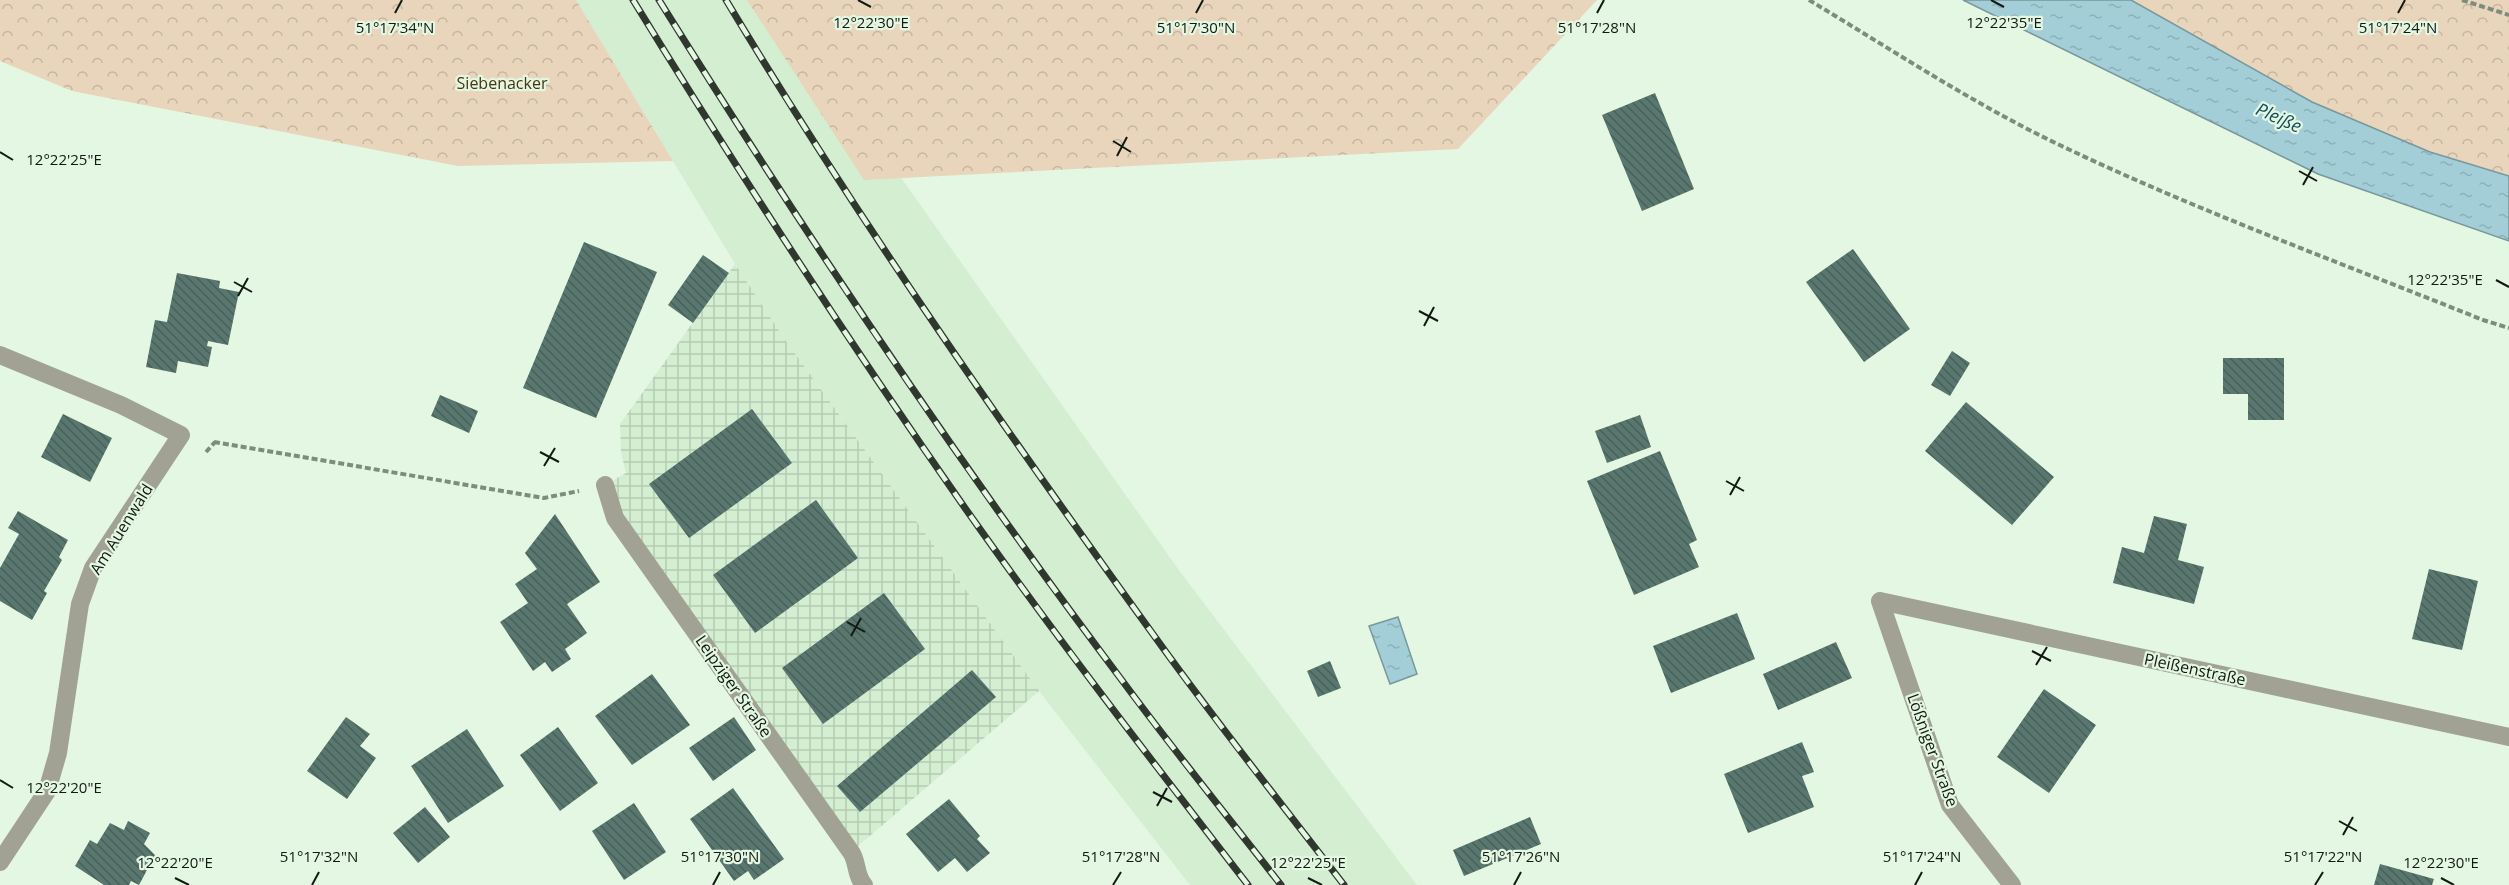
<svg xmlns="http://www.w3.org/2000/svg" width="2509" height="885" font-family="'Open Sans',sans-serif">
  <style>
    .built { fill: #d4eed2 }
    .industrial { fill: url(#industrial-grid) }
    .forest { fill: url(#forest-crowns) }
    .water { fill: url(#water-ripples); stroke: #78989c; stroke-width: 1.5 }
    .building { fill: url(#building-back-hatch) }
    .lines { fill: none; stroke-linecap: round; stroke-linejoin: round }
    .path { stroke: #7e8c7d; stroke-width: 4; stroke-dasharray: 6 3; stroke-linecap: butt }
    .minor { stroke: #a1a293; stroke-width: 18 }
    .rail-casing { stroke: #2f372e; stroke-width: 7 }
    .rail { stroke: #e3f7e2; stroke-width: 4.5; stroke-dasharray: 14; stroke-linecap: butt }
    .ticks { fill: none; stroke: #121912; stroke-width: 2 }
    .labels { text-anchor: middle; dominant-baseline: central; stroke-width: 4.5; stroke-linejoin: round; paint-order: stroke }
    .park-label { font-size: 16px; fill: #4a330e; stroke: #e3f7e2 }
    .street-label { font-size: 16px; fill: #121912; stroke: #e3f7e2 }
    .water-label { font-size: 18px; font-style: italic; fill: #124e59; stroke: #e3f7e2 }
    .ticks-label { font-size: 15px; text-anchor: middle; fill: #121912; stroke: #e3f7e2; stroke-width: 4.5; stroke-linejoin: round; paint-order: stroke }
  </style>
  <defs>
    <pattern id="industrial-grid" width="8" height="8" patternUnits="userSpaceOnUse" patternTransform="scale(1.5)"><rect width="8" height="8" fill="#d4eed2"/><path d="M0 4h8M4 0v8" fill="none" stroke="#b5ccb3"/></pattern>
    <pattern id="forest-crowns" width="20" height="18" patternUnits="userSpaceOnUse" patternTransform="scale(1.5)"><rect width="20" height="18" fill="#e8d5bb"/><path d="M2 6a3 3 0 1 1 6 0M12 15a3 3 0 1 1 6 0" fill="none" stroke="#c6b6a0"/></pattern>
    <pattern id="water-ripples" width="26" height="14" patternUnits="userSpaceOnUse" patternTransform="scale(1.5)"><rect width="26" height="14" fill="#a3ced7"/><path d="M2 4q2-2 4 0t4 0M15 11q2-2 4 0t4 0" fill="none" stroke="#8bb0b8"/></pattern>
    <pattern id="building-back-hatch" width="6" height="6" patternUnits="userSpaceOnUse" patternTransform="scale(1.5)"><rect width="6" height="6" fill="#59766f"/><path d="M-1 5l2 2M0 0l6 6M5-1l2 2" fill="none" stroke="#48605a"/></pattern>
  </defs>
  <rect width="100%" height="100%" fill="#e3f7e2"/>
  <!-- built -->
  <path class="built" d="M576,0H789L902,179L1178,569L1417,885H1190L1039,691L786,341L735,264Z"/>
  <!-- industrial -->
  <path class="industrial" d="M735,264L786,341L1039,691L851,852L615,518L605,485L626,473L621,452L620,424Z"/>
  <!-- forest -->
  <path class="forest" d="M0,0H576L673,161L458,166L72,91L0,61Z
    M747,0H1597L1458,149L864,180Z
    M2131,0H2509V176L2430,152L2312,102Z"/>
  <!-- water -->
  <path class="water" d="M1963,0H2131L2312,102L2430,152L2509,176V241L2318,174Z
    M1398,617L1417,674L1390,684L1369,626Z"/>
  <!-- building -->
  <path class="building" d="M1655,93L1694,189L1642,211L1602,115Z
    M584,242L657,272L596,418L523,388Z
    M1853,249L1910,329L1864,362L1806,282Z
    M703,255L729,273L693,323L668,305Z
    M177,273L220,281L219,288L239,292L228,345L208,341L207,346L212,347L208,367L178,361L176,373L146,367L155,320L167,322Z
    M1952,351L1970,363L1950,396L1931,385Z
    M2223,358H2284V420H2248V394H2223Z
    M440,395L478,411L469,433L431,416Z
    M1966,402L2054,477L2012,525L1925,451Z
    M752,409L792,463L689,538L649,484Z
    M63,414L112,438L90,482L41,457Z
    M1640,415L1651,447L1607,463L1595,431Z
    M1660,451L1697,540L1689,544L1699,567L1634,595L1587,481Z
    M816,500L858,558L755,633L713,575Z
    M18,511L68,540L59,557L62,560L44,591L47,593L32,620L0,601V568L19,534L8,528Z
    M555,514L600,582L567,604L587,633L565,649L571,659L552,672L545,662L533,671L500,622L528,603L515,584L537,569L525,553Z
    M2154,516L2187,524L2178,560L2204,567L2194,604L2113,583L2122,547L2144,553Z
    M2429,569L2478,581L2462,650L2412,639Z
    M884,593L925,649L823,724L782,668Z
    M1737,613L1755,659L1671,693L1653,646Z
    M1836,642L1852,678L1778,710L1763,674Z
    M1330,661L1341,688L1318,697L1307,671Z
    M972,670L996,697L860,812L837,786Z
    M652,674L690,725L632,765L595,716Z
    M2044,689L2096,725L2049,793L1997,757Z
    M346,717L370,734L360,746L376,758L347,799L307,771Z
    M734,717L756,750L713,781L689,748Z
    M558,727L598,783L560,811L520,755Z
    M467,729L504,786L448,823L411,766Z
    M1802,742L1814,772L1802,776L1814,807L1748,833L1724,774Z
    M733,788L784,859L754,880L748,871L734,881L690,819Z
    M949,799L980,836L977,839L990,853L967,872L955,858L938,872L906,834Z
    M634,803L666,852L624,880L592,831Z
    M425,807L450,837L418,863L393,833Z
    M1530,817L1541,844L1464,876L1453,850Z
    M128,821L150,833L144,844L155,855L139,885L131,881L129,885H104L75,866L90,840L97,844L110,823L124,830Z
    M2380,864L2434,879L2432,885H2374Z"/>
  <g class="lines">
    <!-- path -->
    <path class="path" d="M1809,0C1894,51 1978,107 2068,149C2203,213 2344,264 2483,320L2509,328
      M2462,0L2509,15
      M214,442L544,498L579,491
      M206,452L215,442"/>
    <!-- minor -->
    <path class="minor" d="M0,355L121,405L181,435L93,568L80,604L58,753L47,791L0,862
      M605,485L615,518L851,852C858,862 855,875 864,885
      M1880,601L2509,737
      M1880,601L1950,805L2012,885"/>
    <defs>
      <path id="rail" d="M633,0C739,173 849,342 965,508C1056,637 1152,761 1248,885
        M659,0C805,234 958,463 1124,683C1175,752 1229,818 1281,885
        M726,0C860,223 1010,437 1163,648C1221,728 1283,806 1344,885"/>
    </defs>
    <!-- rail casing -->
    <use href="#rail" class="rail-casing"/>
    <!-- rail -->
    <use href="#rail" class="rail"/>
  </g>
  <!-- ticks -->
  <path class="ticks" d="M858,0L871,7M1991,0L2004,7M395,13L402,0M1196,13L1203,0M1597,13L1604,0M2398,13L2405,0M1113,141L1131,152M0,152L13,160M1117,156L1127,137M2299,171L2317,181M2303,185L2313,167M2496,280L2509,287M234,282L252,292M238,296L248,278M1419,311L1438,321M1424,326L1434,307M540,452L559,462M544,466L555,448M1726,481L1744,491M1730,495L1740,477M847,622L865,632M851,636L861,618M2032,651L2051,661M2036,665L2047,647M0,780L13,788M1153,792L1172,802M1157,806L1167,788M2339,821L2357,831M2343,835L2353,817M175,878L189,885M1308,878L1322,885M2441,878L2454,885M312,885L319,872M713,885L720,872M1113,885L1121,872M1514,885L1521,872M1915,885L1922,872M2315,885L2323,872"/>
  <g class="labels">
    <!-- park labels -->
    <g class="park-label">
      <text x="502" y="83">Siebenacker</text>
    </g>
    <!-- street labels -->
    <g class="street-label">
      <text transform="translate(121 529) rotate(-58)">Am Auenwald</text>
      <text transform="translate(2195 669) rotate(12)">Pleißenstraße</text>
      <text transform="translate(734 686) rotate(55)">Leipziger Straße</text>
      <text transform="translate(1933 750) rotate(70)">Lößniger Straße</text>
    </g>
    <!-- water labels -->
    <g class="water-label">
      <text transform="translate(2279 117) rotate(24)">Pleiße</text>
    </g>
  </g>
  <g class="ticks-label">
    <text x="871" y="28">12°22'30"E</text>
    <text x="2004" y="28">12°22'35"E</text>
    <text x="395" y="33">51°17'34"N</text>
    <text x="1196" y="33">51°17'30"N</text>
    <text x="1597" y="33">51°17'28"N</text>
    <text x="2398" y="33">51°17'24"N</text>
    <text x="64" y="165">12°22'25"E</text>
    <text x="2445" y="285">12°22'35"E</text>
    <text x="64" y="793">12°22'20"E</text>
    <text x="319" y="862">51°17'32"N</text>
    <text x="720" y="862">51°17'30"N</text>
    <text x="1121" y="862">51°17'28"N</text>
    <text x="1521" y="862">51°17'26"N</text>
    <text x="1922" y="862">51°17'24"N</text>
    <text x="2323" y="862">51°17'22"N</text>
    <text x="175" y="868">12°22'20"E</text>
    <text x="1308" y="868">12°22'25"E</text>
    <text x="2441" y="868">12°22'30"E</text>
  </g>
</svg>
